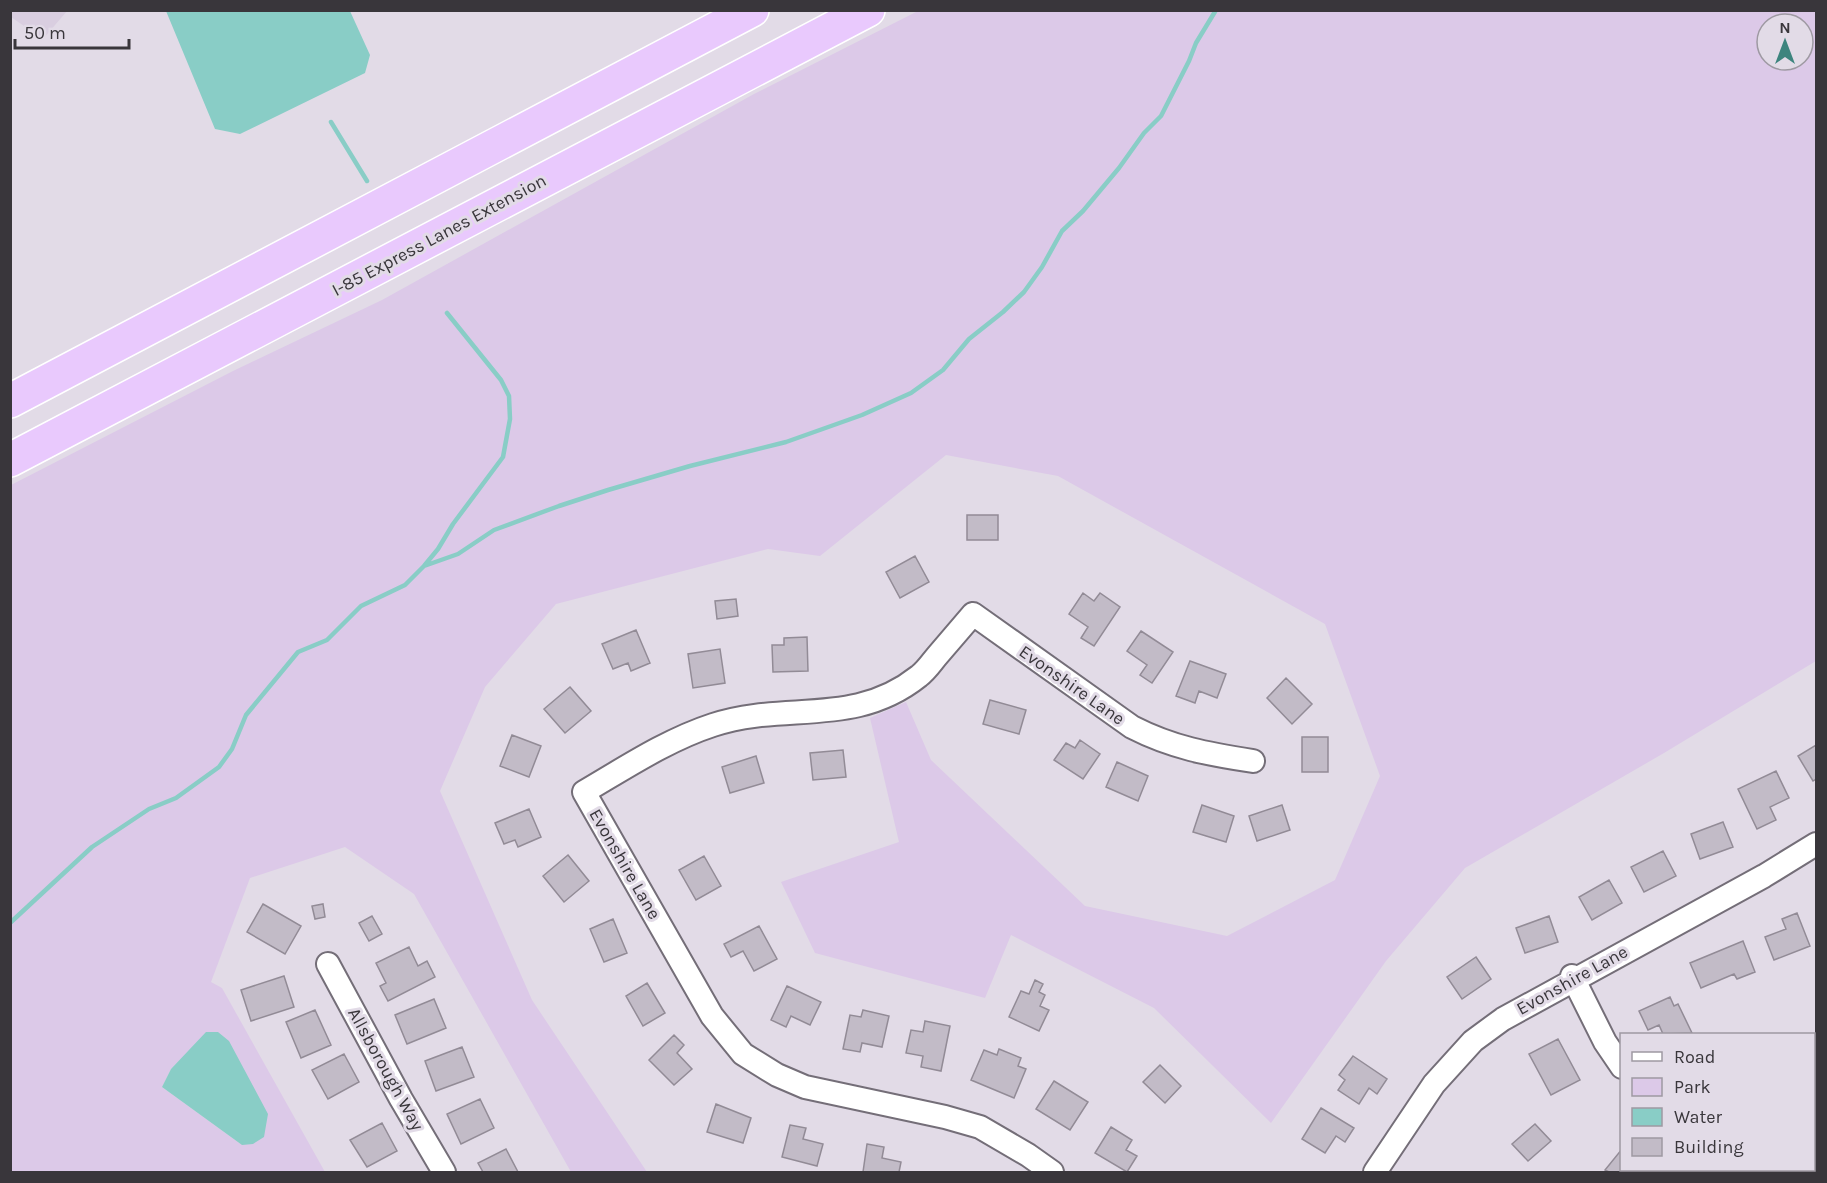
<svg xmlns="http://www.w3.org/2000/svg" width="1827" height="1183" font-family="Karla,sans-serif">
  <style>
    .built { fill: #d9cee0 }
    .green { fill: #dcc9e8; fill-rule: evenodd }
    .water { fill: #89cdc6 }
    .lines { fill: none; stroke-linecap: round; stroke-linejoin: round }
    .stream { stroke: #89cdc6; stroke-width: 4.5 }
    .building { fill: #c2bbc7; stroke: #928b96; stroke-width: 1.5 }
    .minor-casing { stroke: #746e78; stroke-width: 26 }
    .highway-casing { stroke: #fff; stroke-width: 36 }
    .minor { stroke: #fff; stroke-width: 22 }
    .highway { stroke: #e9c9fd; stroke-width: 33 }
    .labels { text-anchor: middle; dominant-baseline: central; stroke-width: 6; stroke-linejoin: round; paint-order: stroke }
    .street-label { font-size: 18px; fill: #39363b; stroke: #e2dbe7 }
  </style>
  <rect width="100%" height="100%" fill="#e2dbe7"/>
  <!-- built -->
  <path class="built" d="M11,10H67V11L43,39L11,17Z"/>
  <!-- green -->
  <path class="green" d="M918,11H1816V661L1664,753L1465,868L1386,961L1271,1123L1154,1008L1011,935L985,998L815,953L781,882L899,842L870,718L906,702L931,760L1085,906L1227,936L1335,880L1380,776L1325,624L1058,476L946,455L820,556L768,549L556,604L485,687L440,791L532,1000L647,1172H571L414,894L345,847L250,878L211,982L222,988L325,1172H11V485L233,371L382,300L754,94ZM1767,24H1803V60H1767ZM185,1055L242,1145L162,1087L171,1069Z"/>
  <!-- water -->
  <path class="water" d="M166,11H350L370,55L365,73L240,134L215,129Z
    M206,1032H218L229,1041L268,1114L264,1137L253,1144L242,1145L162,1087L171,1069Z"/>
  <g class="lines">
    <!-- stream -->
    <path class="stream" d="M331,122L367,181
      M424,566L458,554L494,530L559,506L608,490L690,466L786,442L862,415L911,393L943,370L969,339L1003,312L1024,292L1042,267L1062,231L1083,211L1119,168L1144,133L1161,116L1189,61L1196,43L1216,10
      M10,923L92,847L149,809L176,798L219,767L232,749L246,715L298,652L327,640L361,606L405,585L424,566L438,549L453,524L503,457L510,419L509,396L501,380L447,313"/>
  </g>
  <!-- building -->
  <path class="building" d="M967,515H998V540H967Z
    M915,556L929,582L900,598L886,572Z
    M1083,593L1094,601L1100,593L1120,607L1094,646L1081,638L1088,627L1069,614Z
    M736,599L738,616L717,619L715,601Z
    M636,630L650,663L631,671L628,663L613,669L602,644Z
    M1141,631L1173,652L1152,683L1140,675L1147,665L1127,651Z
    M807,637L808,671L773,672L772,645H784V638Z
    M720,649L725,683L693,688L688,654Z
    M1190,661L1226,674L1217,698L1199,691L1195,703L1176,696Z
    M1286,678L1312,704L1292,724L1267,698Z
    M570,687L591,711L565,733L544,709Z
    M990,700L1026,710L1019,734L983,724Z
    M512,735L541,746L529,777L500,766Z
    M1302,737H1328V772H1302Z
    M1080,740L1100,754L1083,779L1054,760L1066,743L1075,748Z
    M1816,745V779L1813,781L1798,756Z
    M843,750L846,777L813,780L810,753Z
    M756,756L764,783L730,793L722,767Z
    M1117,762L1148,776L1138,801L1106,787Z
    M1776,771L1789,798L1770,807L1776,820L1757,829L1738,789Z
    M1202,805L1234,816L1226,842L1193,832Z
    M1282,805L1290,830L1257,841L1249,816Z
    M529,809L541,837L518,847L515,840L504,844L495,823Z
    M1723,822L1733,847L1700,859L1691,834Z
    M1663,851L1676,876L1644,892L1631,867Z
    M568,855L589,881L564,902L543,876Z
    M704,856L721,886L696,900L679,870Z
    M1609,880L1622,903L1592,920L1579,897Z
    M263,904L301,926L285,954L247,932Z
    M323,904L325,917L315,919L312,906Z
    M1797,913L1810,946L1774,960L1765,937L1786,929L1782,919Z
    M372,916L382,934L369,941L359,923Z
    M1549,916L1558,942L1525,953L1516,928Z
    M613,919L627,953L604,962L590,929Z
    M759,926L777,959L754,971L743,951L731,957L724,944Z
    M1743,941L1755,972L1737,979L1734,974L1701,988L1690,963Z
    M409,947L418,966L427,961L435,977L388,1001L380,986L386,983L376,963Z
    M1476,957L1491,979L1462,999L1447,977Z
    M284,976L294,1007L251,1021L241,990Z
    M1035,980L1043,984L1039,992L1045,995L1040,1006L1049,1010L1039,1031L1009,1017L1021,991L1029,994Z
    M647,983L665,1013L643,1026L626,996Z
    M787,986L821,1002L810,1025L791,1016L786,1027L771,1020Z
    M1670,997L1674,1006L1678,1004L1692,1033L1663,1034L1659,1025L1648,1030L1639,1011Z
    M434,999L446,1028L407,1044L395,1015Z
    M315,1010L331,1045L301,1058L286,1022Z
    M863,1010L889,1016L882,1047L862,1043L860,1052L843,1049L850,1015L861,1017Z
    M925,1021L950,1026L941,1071L921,1067L923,1056L906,1053L911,1030L923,1032Z
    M674,1035L684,1045L677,1053L692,1069L674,1085L649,1060Z
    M1558,1039L1580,1080L1551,1095L1529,1054Z
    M462,1047L474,1077L436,1091L425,1061Z
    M999,1049L1021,1058L1018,1066L1026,1069L1014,1098L971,1080L984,1050L997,1055Z
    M344,1054L359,1082L328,1099L312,1070Z
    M1353,1056L1387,1079L1377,1094L1369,1088L1359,1104L1338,1090L1345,1080L1339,1075Z
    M1160,1065L1181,1086L1165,1103L1143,1082Z
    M1054,1081L1088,1102L1070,1130L1036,1109Z
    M480,1099L494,1128L461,1144L447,1114Z
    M716,1104L751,1118L743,1143L707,1132Z
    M1321,1108L1354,1128L1345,1142L1336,1136L1325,1153L1302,1139Z
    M382,1123L397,1151L367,1167L350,1140Z
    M1535,1124L1551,1141L1528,1161L1512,1144Z
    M790,1125L806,1128L803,1139L823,1144L817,1166L782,1157Z
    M1111,1127L1132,1140L1126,1150L1137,1156L1127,1172L1095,1153Z
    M867,1144L884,1147L882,1158L901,1162L899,1172H863Z
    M506,1149L518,1172H483L478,1163Z
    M1622,1149V1170H1652L1656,1172H1609L1605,1170Z"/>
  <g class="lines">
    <defs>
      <path id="minor" d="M328,964L401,1099L444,1172
        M1572,976L1605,1042L1622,1067
        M1727,1170L1731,1172
        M1052,1172L1028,1155L980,1127L945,1117L805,1087L777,1075L743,1054L712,1016L584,792C625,768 667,740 713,725C785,701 854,728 919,676C926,671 932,662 937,656C949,642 961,628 973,614L1132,727C1173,748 1208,754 1253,761
        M1375,1172L1434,1084L1473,1041L1503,1019L1764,876L1816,844"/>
      <path id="highway" d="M10,401L752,10
        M10,460L868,10"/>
    </defs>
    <!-- minor casing -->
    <use href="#minor" class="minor-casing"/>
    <!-- highway casing -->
    <use href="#highway" class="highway-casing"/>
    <!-- minor -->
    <use href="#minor" class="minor"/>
    <!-- highway -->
    <use href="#highway" class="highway"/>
  </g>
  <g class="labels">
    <!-- street labels -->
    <g class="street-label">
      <text transform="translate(439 235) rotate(-28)">I-85 Express Lanes Extension</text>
      <text transform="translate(1072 685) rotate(35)">Evonshire Lane</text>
      <text transform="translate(625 864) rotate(60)">Evonshire Lane</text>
      <text transform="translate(1572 980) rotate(-29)">Evonshire Lane</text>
      <text transform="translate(386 1069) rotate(61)">Allsborough Way</text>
    </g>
  </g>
  <!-- border -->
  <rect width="1827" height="1183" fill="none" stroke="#39363b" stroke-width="24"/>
  <!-- legend -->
  <rect x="1620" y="1033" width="195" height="138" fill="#e2dbe7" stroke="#9e99a2" stroke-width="1.5"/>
  <rect x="1632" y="1052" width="30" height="9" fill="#ffffff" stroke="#9e99a2" stroke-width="1.5"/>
  <text x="1674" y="1063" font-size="18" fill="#39363b">Road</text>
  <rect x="1632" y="1078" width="30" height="18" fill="#dcc9e8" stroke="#9e99a2" stroke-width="1.5"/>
  <text x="1674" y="1093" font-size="18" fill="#39363b">Park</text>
  <rect x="1632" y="1108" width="30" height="18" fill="#89cdc6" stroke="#9e99a2" stroke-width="1.5"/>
  <text x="1674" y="1123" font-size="18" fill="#39363b">Water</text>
  <rect x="1632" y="1138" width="30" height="18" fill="#c2bbc7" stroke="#9e99a2" stroke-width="1.5"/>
  <text x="1674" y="1153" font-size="18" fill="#39363b">Building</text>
  <!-- north arrow -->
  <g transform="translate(1785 42)"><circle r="28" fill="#e2dbe7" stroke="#9e99a2" stroke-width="1.5"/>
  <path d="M0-4.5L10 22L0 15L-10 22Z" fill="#3d847e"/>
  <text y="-9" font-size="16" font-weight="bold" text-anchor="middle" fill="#39363b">N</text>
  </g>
  <!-- scale -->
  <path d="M15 39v9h114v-9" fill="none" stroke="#39363b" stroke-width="3"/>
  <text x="24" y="39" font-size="18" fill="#39363b" stroke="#e2dbe7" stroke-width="4.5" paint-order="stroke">50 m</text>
</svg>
